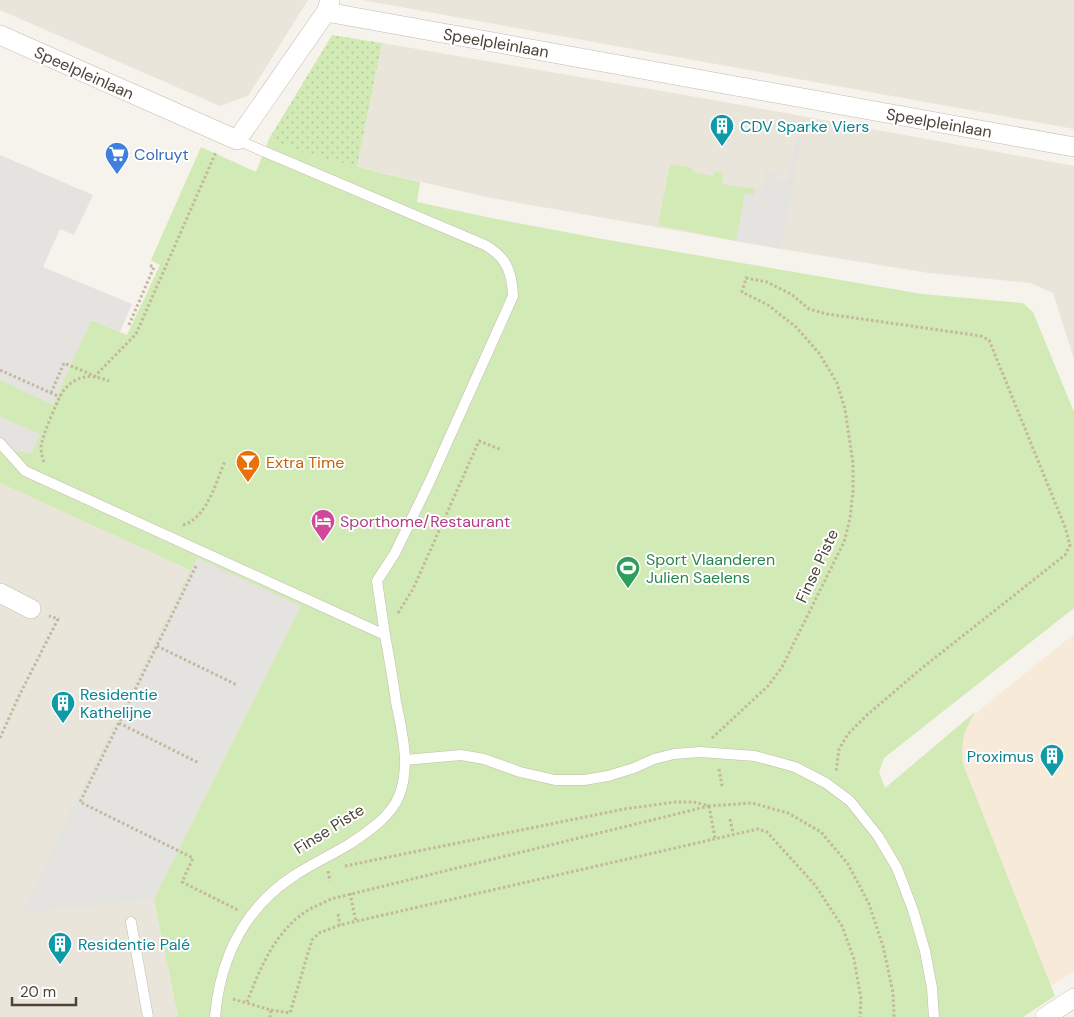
<svg xmlns="http://www.w3.org/2000/svg" width="1074" height="1017" font-family="'DM Sans',sans-serif">
  <style>
    .residential { fill: #eae5da }
    .commercial { fill: #f7ead8 }
    .green { fill: #d2eab5 }
    .park { fill: url(#park-dots) }
    .parking { fill: #e5e3e0 }
    .lines { fill: none; stroke-linecap: round; stroke-linejoin: round }
    .lane-casing { stroke: #c2bbae; stroke-width: 11 }
    .street-casing { stroke: #c2bbae; stroke-width: 20 }
    .path { stroke: #c4b79f; stroke-width: 3; stroke-dasharray: 2.5 2.5; stroke-linecap: butt }
    .lane { stroke: #fff; stroke-width: 10 }
    .street { stroke: #fff; stroke-width: 19 }
    .labels { text-anchor: middle; dominant-baseline: central; stroke-width: 4; stroke-linejoin: round; paint-order: stroke }
    .street-label { font-size: 16px; fill: #4b4439; stroke: #fff }
    .culture-label { font-size: 16px; fill: #0d838f; stroke: #fff; text-anchor: start }
    .shop-label { font-size: 16px; fill: #366cbe; stroke: #fff; text-anchor: start }
    .food-label { font-size: 16px; fill: #c56008; stroke: #fff; text-anchor: start }
    .hotel-label { font-size: 16px; fill: #b23c85; stroke: #fff; text-anchor: start }
    .leisure-label { font-size: 16px; fill: #27864d; stroke: #fff; text-anchor: start }
  </style>
  <defs>
    <pattern id="park-dots" width="8" height="8" patternUnits="userSpaceOnUse" patternTransform="scale(1.25)"><rect width="8" height="8" fill="#d2eab5"/><path d="M2 2h.1M6 6h.1" fill="none" stroke="#b6ca9c" stroke-width="1.8" stroke-linecap="round"/></pattern>
  </defs>
  <rect width="100%" height="100%" fill="#f6f3ec"/>
  <!-- residential -->
  <path class="residential" d="M0,0H308L248,96L220,106L0,10Z
    M362,0H1074V129Z
    M382,43L714,100L1074,166V359L1053,293L1030,283L929,273L781,249L491,198L357,167Z
    M0,483L190,570L23,913L154,899L178,1017H0Z"/>
  <!-- commercial -->
  <path class="commercial" d="M1074,634V971L1005,1017L951,733Z"/>
  <!-- green -->
  <path class="green" d="M269,139C319,158 368,170 420,182L417,202L491,218L597,238L922,294L1023,303L1033,312L1074,412V608L884,758L879,772L885,788L975,712C963,733 961,740 963,764L1055,996L1023,1017H178L154,899L22,913L190,570L0,483V298L85,334L91,320L127,335L160,265L151,260L201,147L256,172Z
    M670,164L693,168L692,172L713,176L715,171L723,173L722,184L755,189L754,195L745,194L736,241L658,225Z"/>
  <!-- park -->
  <path class="park" d="M332,35L382,43L357,167L308,154L269,139Z"/>
  <!-- parking -->
  <path class="parking" d="M797,135L802,136L781,249L736,241L745,193L754,195L755,189L763,190L766,170L777,172L776,180L788,181Z
    M0,155L93,195L74,235L60,229L43,267L132,304L120,332L91,320L53,405L0,380Z
    M0,416L40,434L32,453L0,450Z
    M197,558L301,606L154,899L22,913Z"/>
  <g class="lines">
    <defs>
      <path id="lane" d="M237,140L485,245C506,257 512,271 513,296L429,483L395,553L377,581L385,635
        M0,443L25,471L385,635C389,657 393,680 396,702C402,732 411,766 399,796C391,816 369,831 351,843C332,855 311,864 292,877C243,910 220,959 215,1017
        M405,760L461,755L484,759L520,772L555,780H584L608,776L634,768L654,759L674,754L700,752L755,756L795,767L826,783L850,801L878,836L897,868L913,910L925,951L932,988L934,1017
        M131,922L148,1017"/>
      <path id="street" d="M326,12L1074,147
        M0,35L237,140L326,12L330,1
        M0,593L31,609
        M1045,1017L1074,998"/>
    </defs>
    <!-- lane casing -->
    <use href="#lane" class="lane-casing"/>
    <!-- street casing -->
    <use href="#street" class="street-casing"/>
    <!-- path -->
    <path class="path" d="M129,325L154,267L149,265
      M0,370L60,397
      M51,393L64,363L95,376L136,334L216,152
      M44,462C42,457 41,452 41,447C42,436 56,404 62,393C65,388 70,383 76,380C87,374 98,377 109,381
      M183,525C207,518 216,482 225,461
      M196,566L80,802L193,858L182,882L238,910
      M398,613L413,589L479,441L502,450
      M157,646L237,685
      M119,723L199,763
      M0,738L18,698L58,619L49,616
      M712,738L768,686L782,667L844,542L850,519L853,491V463L845,409L837,383L819,353L796,327L768,305L742,292L746,278L767,282L791,294L809,309L827,314L981,336L989,340L1065,527L1070,545L1065,555L922,668L867,715L848,734L839,749L836,771
      M719,769L722,786
      M709,806L715,838
      M730,819L733,833
      M345,866L624,809L676,802H694L709,806L752,803L788,813L821,832L848,864L869,904L883,946L893,993L894,1017
      M328,871L330,881
      M350,893L356,922
      M338,914L340,925
      M233,999L271,1010L270,1017
      M247,1002C259,971 273,936 301,915C309,908 322,904 331,899L709,806
      M271,1010L290,1013L312,940L319,933L340,925L758,829L767,832L815,885L842,926L854,959L861,999L860,1017"/>
    <!-- lane -->
    <use href="#lane" class="lane"/>
    <!-- street -->
    <use href="#street" class="street"/>
  </g>
  <!-- icons -->
  <defs>
    <symbol id="building-pin" viewBox="-11 -11 22 30"><path d="M0 17L-7.5 6A9.5 9.5 0 1 1 7.5 6Z" fill="#0f9aa8" stroke="#fff"/><path d="M-4-6H4V6H1V3H-1V6H-4ZM-2.5-4.3h1.7v1.8h-1.7ZM.8-4.3h1.7v1.8H.8ZM-2.5-1h1.7V.8h-1.7ZM.8-1h1.7V.8H.8Z" fill="#fff"/></symbol>
    <symbol id="supermarket-pin" viewBox="-11 -11 22 30"><path d="M0 17L-7.5 6A9.5 9.5 0 1 1 7.5 6Z" fill="#3f7fe0" stroke="#fff"/><path d="M-6-5.5h2.5l.6 2H6L4.5 2H-2.5L-4.4-4H-6ZM-1.5 3.2a1.3 1.3 0 1 0 .1 0ZM3 3.2a1.3 1.3 0 1 0 .1 0Z" fill="#fff"/></symbol>
    <symbol id="bar-pin" viewBox="-11 -11 22 30"><path d="M0 17L-7.5 6A9.5 9.5 0 1 1 7.5 6Z" fill="#e8710a" stroke="#fff"/><path d="M-6-5H6L.8 .8V4.5H3.5V6h-7V4.5H-.8V.8Z" fill="#fff"/></symbol>
    <symbol id="hotel-pin" viewBox="-11 -11 22 30"><path d="M0 17L-7.5 6A9.5 9.5 0 1 1 7.5 6Z" fill="#d1479c" stroke="#fff"/><path d="M-6-4.5h1.5V1H6V5H4.5V3h-9V5H-6ZM-4 0a1.8 1.8 0 1 1 3.6 0ZM.5 0V-2.5h3Q6-2.5 6 0Z" fill="#fff"/></symbol>
    <symbol id="stadium-pin" viewBox="-11 -11 22 30"><path d="M0 17L-7.5 6A9.5 9.5 0 1 1 7.5 6Z" fill="#2e9e5b" stroke="#fff"/><path d="M0-5a6.5 5 0 1 0 0 10a6.5 5 0 1 0 0-10ZM-3.5-1.8h7v3.6h-7Z" fill="#fff"/></symbol>
  </defs>
  <g fill-rule="evenodd">
    <use href="#building-pin" x="708" y="112" width="28" height="38"/>
    <use href="#supermarket-pin" x="103" y="140" width="28" height="38"/>
    <use href="#bar-pin" x="234" y="448" width="28" height="38"/>
    <use href="#hotel-pin" x="309" y="507" width="28" height="38"/>
    <use href="#stadium-pin" x="614" y="554" width="28" height="38"/>
    <use href="#building-pin" x="49" y="689" width="28" height="38"/>
    <use href="#building-pin" x="1038" y="742" width="28" height="38"/>
    <use href="#building-pin" x="46" y="930" width="28" height="38"/>
  </g>
  <g class="labels">
    <!-- street labels -->
    <g class="street-label">
      <text transform="translate(496 43) rotate(10)">Speelpleinlaan</text>
      <text transform="translate(84 73) rotate(24)">Speelpleinlaan</text>
      <text transform="translate(939 123) rotate(10)">Speelpleinlaan</text>
      <text transform="translate(817 566) rotate(-65)">Finse Piste</text>
      <text transform="translate(329 829) rotate(-32)">Finse Piste</text>
    </g>
    <!-- culture labels -->
    <g class="culture-label">
      <text x="740" y="126">CDV Sparke Viers</text>
      <text x="80" y="694">Residentie<tspan x="80" dy="18">Kathelijne</tspan></text>
      <text x="1034" y="756" text-anchor="end">Proximus</text>
      <text x="78" y="944">Residentie Palé</text>
    </g>
    <!-- shop labels -->
    <g class="shop-label">
      <text x="134" y="154">Colruyt</text>
    </g>
    <!-- food labels -->
    <g class="food-label">
      <text x="266" y="462">Extra Time</text>
    </g>
    <!-- hotel labels -->
    <g class="hotel-label">
      <text x="340" y="521">Sporthome/Restaurant</text>
    </g>
    <!-- leisure labels -->
    <g class="leisure-label">
      <text x="646" y="559">Sport Vlaanderen<tspan x="646" dy="18">Julien Saelens</tspan></text>
    </g>
  </g>
  <!-- scale -->
  <path d="M12 997v8h64v-8" fill="none" stroke="#4b4439" stroke-width="2.5"/>
  <text x="20" y="997" font-size="15" fill="#4b4439" stroke="#ffffff" stroke-width="4" paint-order="stroke">20 m</text>
</svg>
